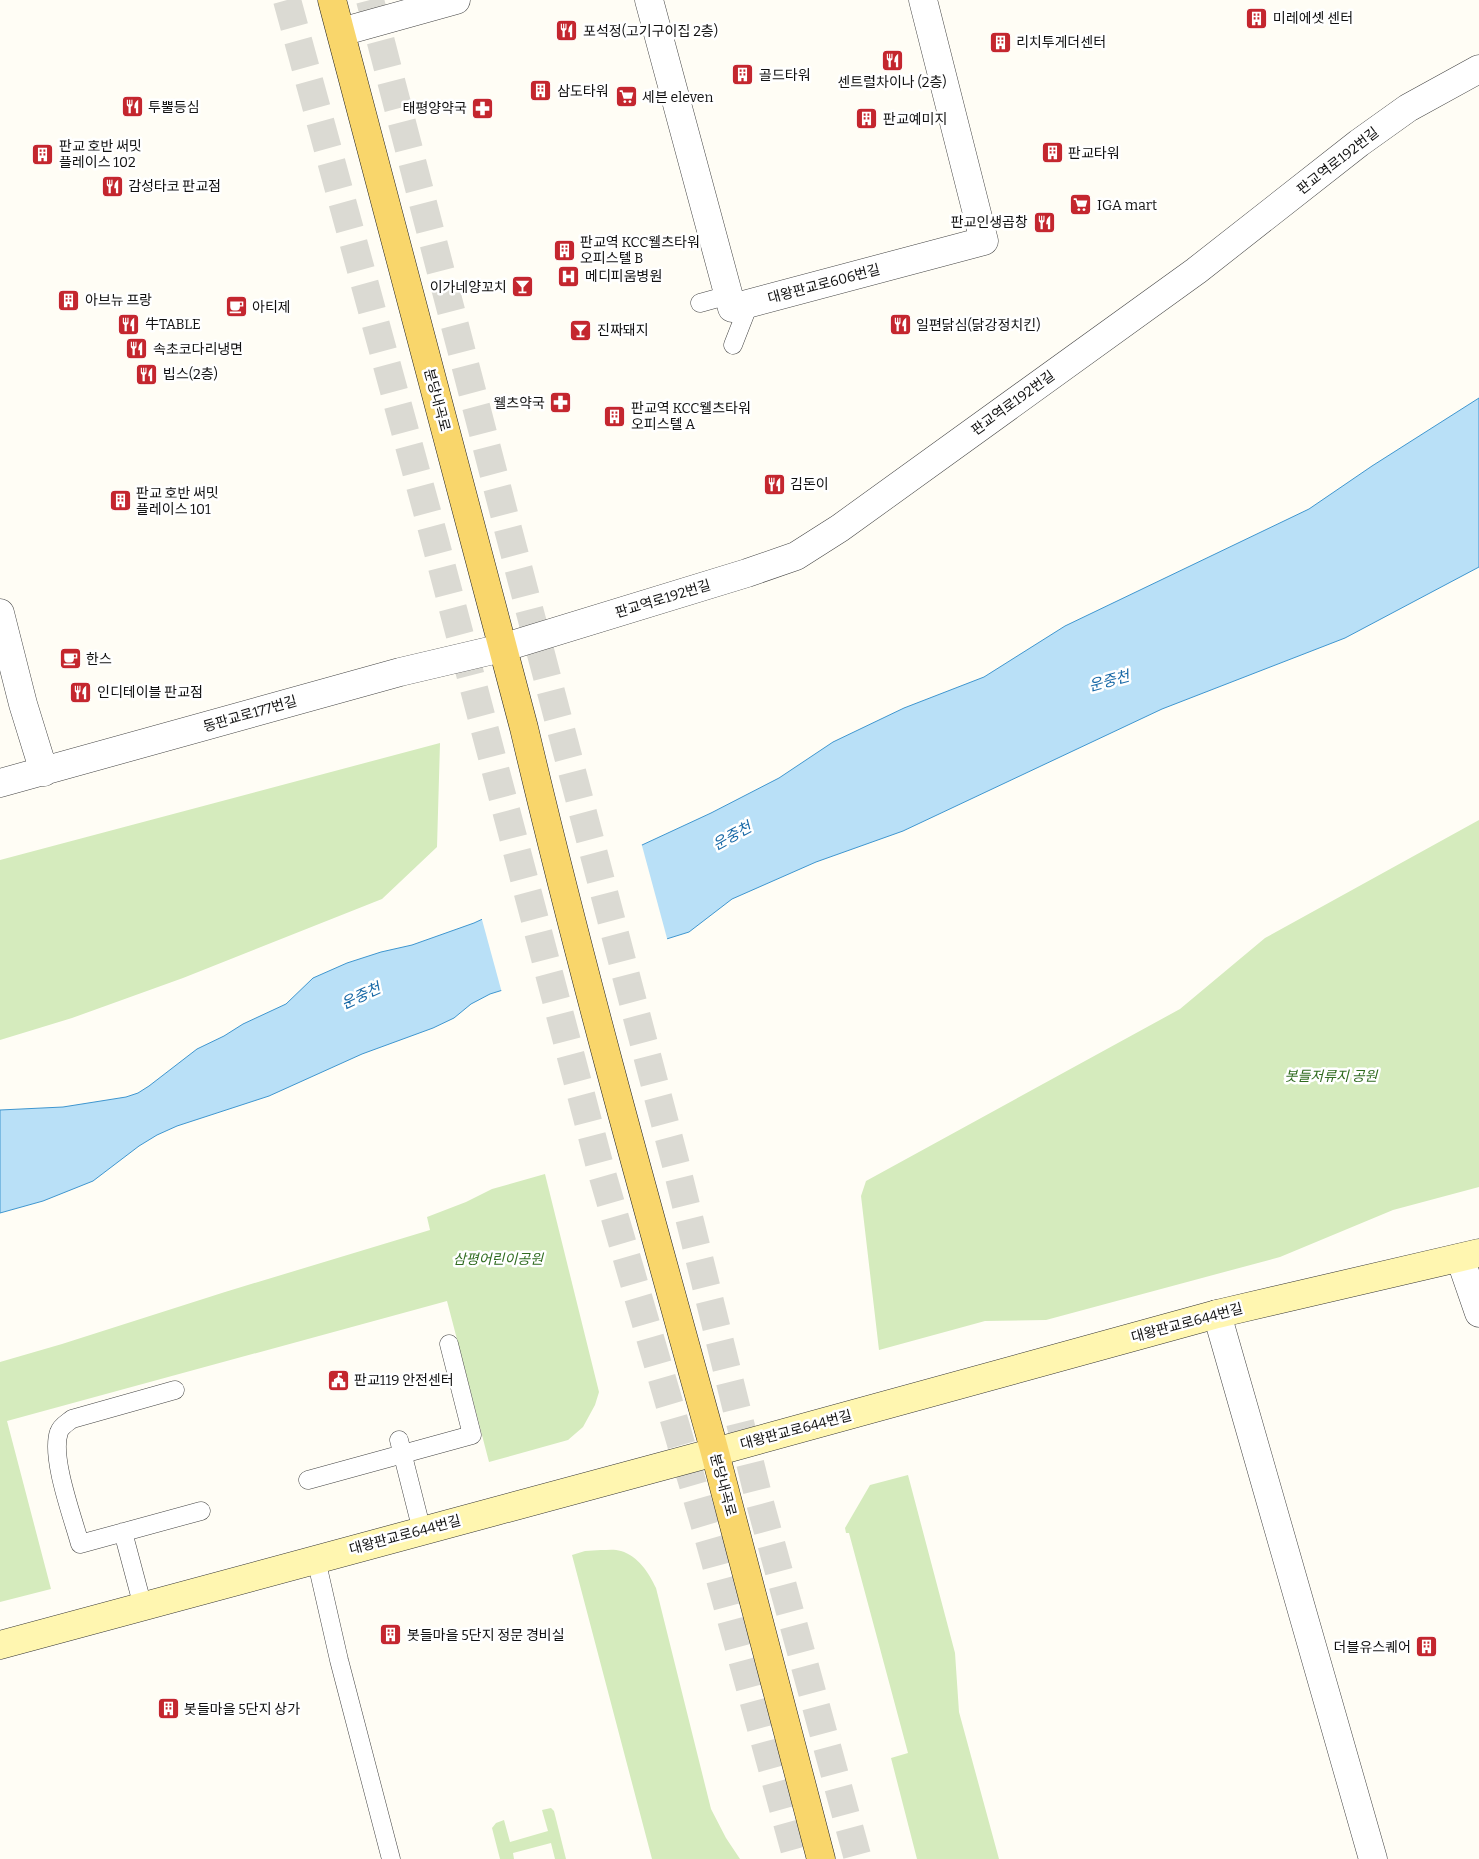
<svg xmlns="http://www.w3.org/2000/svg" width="1479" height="1859" font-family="Bitter,'Noto Sans KR',serif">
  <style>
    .green { fill: #d5ebbd }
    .water { fill: #b9e0f7; stroke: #3f96cf }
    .pier { fill: #fffdf5 }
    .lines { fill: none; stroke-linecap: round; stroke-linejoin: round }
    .highway-tunnel { stroke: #dbdad3; stroke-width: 28; stroke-dasharray: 28 14; stroke-linecap: butt }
    .lane-casing { stroke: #444; stroke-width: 19 }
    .street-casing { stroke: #444; stroke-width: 29 }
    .secondary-casing { stroke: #333; stroke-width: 29 }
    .primary-casing { stroke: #222; stroke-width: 29 }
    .lane { stroke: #fff; stroke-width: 18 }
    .street { stroke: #fff; stroke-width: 28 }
    .secondary { stroke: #fff6b0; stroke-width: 28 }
    .primary { stroke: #f9d66b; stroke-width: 28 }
    .labels { text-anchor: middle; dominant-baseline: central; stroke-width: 5; stroke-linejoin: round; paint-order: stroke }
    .poi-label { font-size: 14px; fill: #111; stroke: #fff; text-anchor: start }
    .street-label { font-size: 14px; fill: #111; stroke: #fff }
    .park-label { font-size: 14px; font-style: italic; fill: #2f6b1f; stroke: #fff }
    .water-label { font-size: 15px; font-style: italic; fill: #1768a6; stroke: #fff }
  </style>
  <rect width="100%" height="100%" fill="#fffdf5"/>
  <!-- green -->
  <path class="green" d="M440,743L437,847L382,899L183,978L72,1018L0,1040V860Z
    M1479,820V1187L1393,1210L1280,1257L1046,1320L985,1321L879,1350L861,1196L866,1181L1180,1009L1265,938Z
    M545,1174L599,1392L595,1405L583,1427L568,1440L489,1462L447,1301L7,1421L51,1589L0,1602V1362L62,1344L225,1292L430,1230L427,1217L466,1202L492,1189Z
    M908,1475L955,1653L959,1712L999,1859H917L891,1758L908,1753L849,1533H846L845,1528L870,1485Z
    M601,1550C607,1550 615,1549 621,1551C638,1556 649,1573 656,1588L711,1809L726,1838L740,1859H652L572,1555L585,1551Z
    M551,1808L554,1811L566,1859H555L551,1843L513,1853L514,1859H500L492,1828L496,1823L504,1820L510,1842L548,1831L542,1810Z"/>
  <!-- water -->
  <path class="water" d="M1479,398V567L1345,638L1162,709L903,831L816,862L732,899L689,932L490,994L471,1004L454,1018L433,1028L362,1054L269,1096L177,1126L157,1135L139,1146L93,1181L43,1201L0,1213V1110L63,1107L126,1097L138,1093L149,1086L197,1049L224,1036L243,1024L286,1004L313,978L347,963L381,952L412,945L474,923L711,813L779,778L833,742L904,708L984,677L1065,626L1309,509L1372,466Z"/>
  <!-- pier -->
  <path class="pier" d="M641,842L668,942L502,993L481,916Z"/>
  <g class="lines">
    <!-- highway-tunnel -->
    <path class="highway-tunnel" d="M287,0L434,537L599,1163L710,1543L797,1859
      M370,0L508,529L676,1165L760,1503L858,1859"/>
    <defs>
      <path id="lane" d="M700,303L729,295
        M733,345L749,304
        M175,1390L72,1419C67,1423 61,1426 59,1432C50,1457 73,1518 80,1544L201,1511
        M399,1440L422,1531
        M308,1480L472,1435L449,1344
        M123,1532L143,1607
        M316,1559L339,1660L391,1859"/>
      <path id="street" d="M649,0L732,308L984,241L923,0
        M341,32L456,0
        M0,613L23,704L44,772
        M0,783L400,672L502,648L747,573L796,556L840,528L1196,271L1359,143L1408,108L1479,69
        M1460,1258L1479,1313
        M1217,1314L1373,1859"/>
      <path id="secondary" d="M0,1645L715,1452L1217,1314L1479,1253"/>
      <path id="primary" d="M332,0L524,728C581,970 648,1210 714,1449C751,1586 785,1723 821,1859"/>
    </defs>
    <!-- lane casing -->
    <use href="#lane" class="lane-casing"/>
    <!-- street casing -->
    <use href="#street" class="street-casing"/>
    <!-- secondary casing -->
    <use href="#secondary" class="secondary-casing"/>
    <!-- primary casing -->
    <use href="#primary" class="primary-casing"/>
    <!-- lane -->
    <use href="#lane" class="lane"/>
    <!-- street -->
    <use href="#street" class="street"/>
    <!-- secondary -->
    <use href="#secondary" class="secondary"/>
    <!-- primary -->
    <use href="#primary" class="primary"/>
  </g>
  <!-- icons -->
  <defs>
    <symbol id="building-square" viewBox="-11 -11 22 22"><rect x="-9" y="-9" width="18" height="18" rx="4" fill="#c4262e" stroke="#fff"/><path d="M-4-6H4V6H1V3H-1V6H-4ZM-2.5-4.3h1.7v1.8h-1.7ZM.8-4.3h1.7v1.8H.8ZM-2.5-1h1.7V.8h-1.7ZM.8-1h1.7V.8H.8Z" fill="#fff"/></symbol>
    <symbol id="restaurant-square" viewBox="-11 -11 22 22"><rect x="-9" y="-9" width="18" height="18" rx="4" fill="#c4262e" stroke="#fff"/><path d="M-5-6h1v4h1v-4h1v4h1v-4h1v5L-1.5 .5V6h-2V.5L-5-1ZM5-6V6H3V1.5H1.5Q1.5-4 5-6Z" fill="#fff"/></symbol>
    <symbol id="supermarket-square" viewBox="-11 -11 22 22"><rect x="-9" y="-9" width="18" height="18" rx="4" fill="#c4262e" stroke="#fff"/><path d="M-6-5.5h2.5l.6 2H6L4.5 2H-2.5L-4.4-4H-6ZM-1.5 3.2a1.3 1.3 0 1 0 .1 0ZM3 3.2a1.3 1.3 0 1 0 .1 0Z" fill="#fff"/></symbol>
    <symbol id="pharmacy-square" viewBox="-11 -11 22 22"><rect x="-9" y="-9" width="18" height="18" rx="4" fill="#c4262e" stroke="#fff"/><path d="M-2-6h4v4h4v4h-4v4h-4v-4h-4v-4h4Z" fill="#fff"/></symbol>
    <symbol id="hospital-square" viewBox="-11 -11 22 22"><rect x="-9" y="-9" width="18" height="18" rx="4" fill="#c4262e" stroke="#fff"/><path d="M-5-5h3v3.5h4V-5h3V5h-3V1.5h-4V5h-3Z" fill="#fff"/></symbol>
    <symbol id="bar-square" viewBox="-11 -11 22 22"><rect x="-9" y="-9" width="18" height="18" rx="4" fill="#c4262e" stroke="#fff"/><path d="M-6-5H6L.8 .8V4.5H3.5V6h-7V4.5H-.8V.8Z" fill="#fff"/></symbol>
    <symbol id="cafe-square" viewBox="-11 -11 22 22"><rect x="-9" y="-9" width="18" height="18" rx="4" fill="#c4262e" stroke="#fff"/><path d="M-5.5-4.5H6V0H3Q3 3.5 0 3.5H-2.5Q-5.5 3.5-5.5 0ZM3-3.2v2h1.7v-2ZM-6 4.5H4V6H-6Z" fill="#fff"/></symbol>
    <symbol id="civic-square" viewBox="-11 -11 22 22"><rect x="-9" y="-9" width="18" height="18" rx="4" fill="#c4262e" stroke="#fff"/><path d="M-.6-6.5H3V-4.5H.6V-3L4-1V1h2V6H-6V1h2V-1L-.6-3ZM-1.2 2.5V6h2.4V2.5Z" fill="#fff"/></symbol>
  </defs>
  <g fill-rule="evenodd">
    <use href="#building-square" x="1244" y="6" width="25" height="25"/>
    <use href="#restaurant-square" x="554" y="18" width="25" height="25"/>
    <use href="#building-square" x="988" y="30" width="25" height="25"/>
    <use href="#restaurant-square" x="880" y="48" width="25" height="25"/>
    <use href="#building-square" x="730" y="62" width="25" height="25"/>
    <use href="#building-square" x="528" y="78" width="25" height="25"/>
    <use href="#supermarket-square" x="614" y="84" width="25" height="25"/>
    <use href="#restaurant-square" x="120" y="94" width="25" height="25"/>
    <use href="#pharmacy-square" x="470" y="96" width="25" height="25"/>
    <use href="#building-square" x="854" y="106" width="25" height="25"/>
    <use href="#building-square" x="1040" y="140" width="25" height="25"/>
    <use href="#building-square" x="30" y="142" width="25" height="25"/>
    <use href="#restaurant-square" x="100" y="174" width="25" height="25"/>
    <use href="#supermarket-square" x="1068" y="192" width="25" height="25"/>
    <use href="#restaurant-square" x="1032" y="210" width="25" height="25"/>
    <use href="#building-square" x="552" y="238" width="25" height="25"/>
    <use href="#hospital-square" x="556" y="264" width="25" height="25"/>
    <use href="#bar-square" x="510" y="274" width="25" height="25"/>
    <use href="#building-square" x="56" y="288" width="25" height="25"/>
    <use href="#cafe-square" x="224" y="294" width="25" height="25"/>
    <use href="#restaurant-square" x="116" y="312" width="25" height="25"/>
    <use href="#restaurant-square" x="888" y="312" width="25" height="25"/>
    <use href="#bar-square" x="568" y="318" width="25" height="25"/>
    <use href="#restaurant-square" x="124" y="336" width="25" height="25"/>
    <use href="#restaurant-square" x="134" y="362" width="25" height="25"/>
    <use href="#pharmacy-square" x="548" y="390" width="25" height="25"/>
    <use href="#building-square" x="602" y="404" width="25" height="25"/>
    <use href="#restaurant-square" x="762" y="472" width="25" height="25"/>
    <use href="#building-square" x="108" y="488" width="25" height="25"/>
    <use href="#cafe-square" x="58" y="646" width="25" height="25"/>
    <use href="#restaurant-square" x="68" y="680" width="25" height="25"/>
    <use href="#civic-square" x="326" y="1368" width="25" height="25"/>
    <use href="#building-square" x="378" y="1622" width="25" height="25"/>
    <use href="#building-square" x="1414" y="1634" width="25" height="25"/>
    <use href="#building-square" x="156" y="1696" width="25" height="25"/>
  </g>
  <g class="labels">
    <!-- poi labels -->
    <g class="poi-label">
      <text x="1273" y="18">미레에셋 센터</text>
      <text x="583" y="31">포석정(고기구이집 2층)</text>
      <text x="1016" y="42">리치투게더센터</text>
      <text x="759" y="75">골드타워</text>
      <text x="892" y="82" text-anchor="middle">센트럴차이나 (2층)</text>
      <text x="557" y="91">삼도타워</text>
      <text x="642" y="97">세븐 eleven</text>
      <text x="148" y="107">투뿔등심</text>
      <text x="467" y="108" text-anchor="end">태평양약국</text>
      <text x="883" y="119">판교예미지</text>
      <text x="59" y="146">판교 호반 써밋<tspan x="59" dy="16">플레이스 102</tspan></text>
      <text x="1068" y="153">판교타워</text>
      <text x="128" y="186">감성타코 판교점</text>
      <text x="1097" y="205">IGA mart</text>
      <text x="1028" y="222" text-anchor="end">판교인생곱창</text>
      <text x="580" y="242">판교역 KCC웰츠타워<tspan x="580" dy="16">오피스텔 B</tspan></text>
      <text x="585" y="276">메디피움병원</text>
      <text x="507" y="287" text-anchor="end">이가네양꼬치</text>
      <text x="85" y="300">아브뉴 프랑</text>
      <text x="252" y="307">아티제</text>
      <text x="145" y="324">牛TABLE</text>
      <text x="916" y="325">일편닭심(닭강정치킨)</text>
      <text x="597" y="330">진짜돼지</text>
      <text x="153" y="349">속초코다리냉면</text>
      <text x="163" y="374">빕스(2층)</text>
      <text x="545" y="403" text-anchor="end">웰츠약국</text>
      <text x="631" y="408">판교역 KCC웰츠타워<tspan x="631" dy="16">오피스텔 A</tspan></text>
      <text x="790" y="484">김돈이</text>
      <text x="136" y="493">판교 호반 써밋<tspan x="136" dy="16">플레이스 101</tspan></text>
      <text x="86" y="659">한스</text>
      <text x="97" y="692">인디테이블 판교점</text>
      <text x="354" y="1380">판교119 안전센터</text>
      <text x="407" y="1635">봇들마을 5단지 정문 경비실</text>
      <text x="1411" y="1647" text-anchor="end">더블유스퀘어</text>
      <text x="184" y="1709">봇들마을 5단지 상가</text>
    </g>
    <!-- street labels -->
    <g class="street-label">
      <text transform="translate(1338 161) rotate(-38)">판교역로192번길</text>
      <text transform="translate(824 284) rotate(-15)">대왕판교로606번길</text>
      <text transform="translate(437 400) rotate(75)">분당내곡로</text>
      <text transform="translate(1013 403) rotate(-36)">판교역로192번길</text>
      <text transform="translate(663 599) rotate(-17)">판교역로192번길</text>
      <text transform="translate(250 714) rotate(-16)">동판교로177번길</text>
      <text transform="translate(1187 1323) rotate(-15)">대왕판교로644번길</text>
      <text transform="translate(796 1430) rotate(-15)">대왕판교로644번길</text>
      <text transform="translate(723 1485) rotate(75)">분당내곡로</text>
      <text transform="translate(405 1535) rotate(-15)">대왕판교로644번길</text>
    </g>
    <!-- park labels -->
    <g class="park-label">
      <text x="1331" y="1076">봇들저류지 공원</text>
      <text x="498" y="1259">삼평어린이공원</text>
    </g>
    <!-- water labels -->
    <g class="water-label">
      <text transform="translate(1109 681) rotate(-15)">운중천</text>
      <text transform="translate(732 836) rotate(-29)">운중천</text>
      <text transform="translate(361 996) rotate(-25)">운중천</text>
    </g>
  </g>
</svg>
